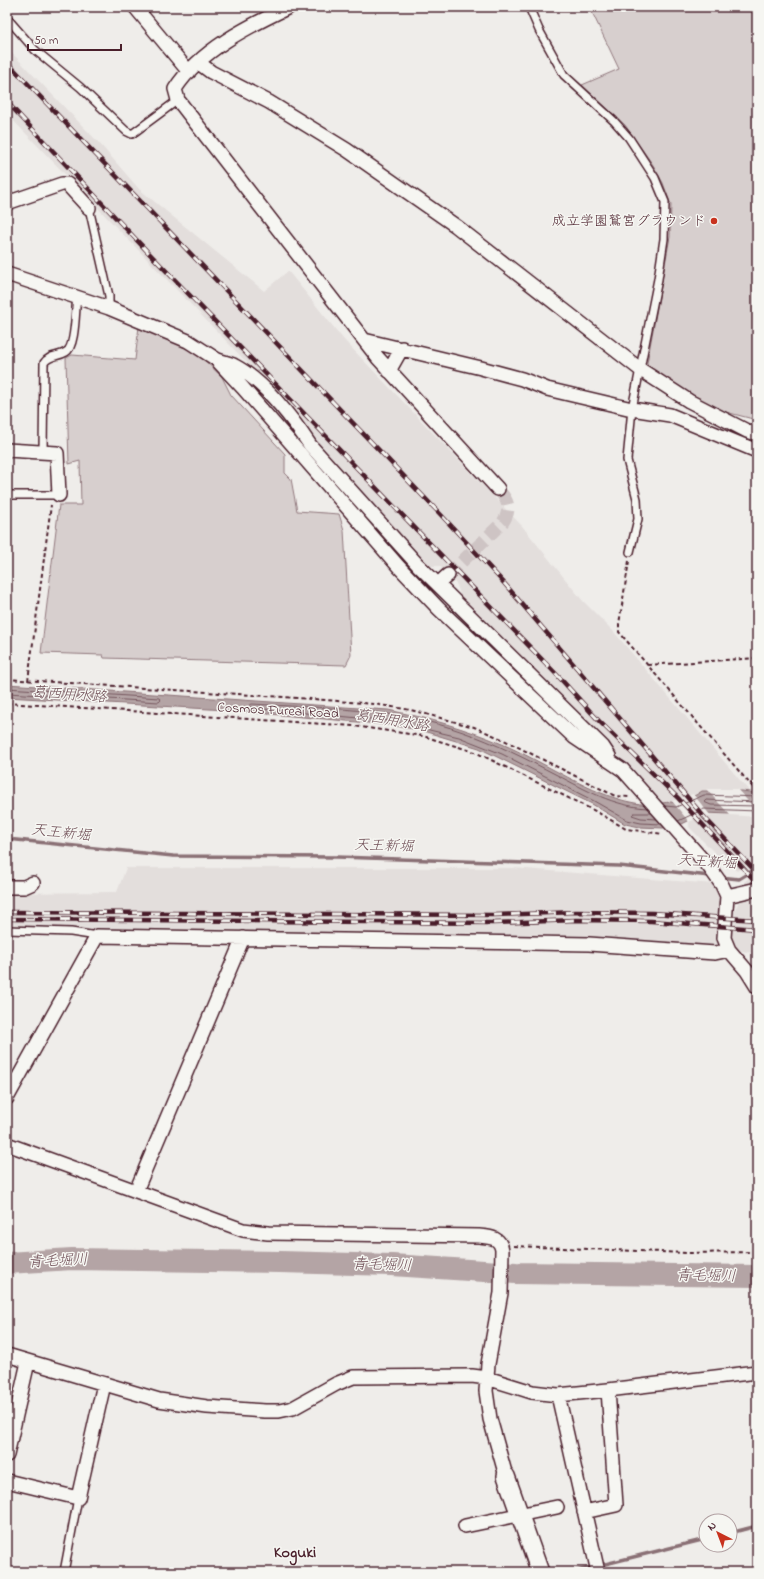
<svg xmlns="http://www.w3.org/2000/svg" width="764" height="1579" font-family="'Indie Flower','Klee One',sans-serif">
  <style>
    .built { fill: #e3dedc }
    .green { fill: #d7cfce; stroke: #90777c }
    .water { fill: #b4a4a5; stroke: #8a6f74 }
    .pier { fill: #efedea }
    .lines { fill: none; stroke-linecap: round; stroke-linejoin: round }
    .shore { stroke: #74545c; stroke-width: 1 }
    .stream { stroke: #8a6f74; stroke-width: 3.5 }
    .river { stroke: #b4a4a5; stroke-width: 22 }
    .minor-tunnel { stroke: #cec4c4; stroke-width: 13; stroke-dasharray: 13 6; stroke-linecap: butt }
    .service-casing { stroke: #4a1f2b; stroke-width: 10 }
    .minor-casing { stroke: #4a1f2b; stroke-width: 16 }
    .tertiary-casing { stroke: #4a1f2b; stroke-width: 20 }
    .path { stroke: #4a1f2b; stroke-width: 2; stroke-dasharray: 4 3; stroke-linecap: butt }
    .service { stroke: #f6f6f2; stroke-width: 7 }
    .minor { stroke: #f6f6f2; stroke-width: 13 }
    .tertiary { stroke: #f6f6f2; stroke-width: 17 }
    .rail-casing { stroke: #4a1f2b; stroke-width: 4.5 }
    .rail { stroke: #f6f6f2; stroke-width: 3; stroke-dasharray: 9; stroke-linecap: butt }
    .poi-dot { fill: #c8321e; stroke: #f6f6f2; stroke-width: 1.5 }
    .labels { text-anchor: middle; dominant-baseline: central; stroke-width: 3; stroke-linejoin: round; paint-order: stroke }
    .poi-label { font-size: 14px; fill: #4a1f2b; stroke: #f6f6f2; text-anchor: end }
    .street-label { font-size: 14px; fill: #4a1f2b; stroke: #f6f6f2 }
    .water-label { font-size: 15px; font-style: italic; fill: #6f4e56; stroke: #f6f6f2 }
    .quarter-label { font-size: 16px; font-weight: bold; fill: #4a1f2b; stroke: #f6f6f2 }
  </style>
  <rect width="100%" height="100%" fill="#efedea"/>
  <filter id="ink" filterUnits="userSpaceOnUse"><feTurbulence type="fractalNoise" baseFrequency=".025" numOctaves="2"/><feDisplacementMap in="SourceGraphic" scale="8" xChannelSelector="R" yChannelSelector="G"/><feConvolveMatrix kernelMatrix="1 2 1 2 8 2 1 2 1" color-interpolation-filters="sRGB"/></filter>
  <g filter="url(#ink)">
    <!-- built -->
    <path class="built" d="M7,48L100,144L139,189L264,291L288,271L344,340L522,526L583,601L613,631L750,792L702,791L696,795L675,803H661L590,724L462,601L457,585L440,566H431L425,562L259,375L7,114Z
      M704,813L757,815V858L737,871L725,863L689,827V819Z
      M126,868H513L714,884L721,906L720,942L712,948L94,932L63,927H7V893L117,892Z
      M757,872V884L748,886L744,882Z
      M757,892V954L742,951L737,948L731,936L732,915L740,900Z"/>
    <!-- green -->
    <path class="green" d="M606,7H757V420L718,410L651,372L647,363L670,237L671,205L663,183L653,165L625,125L582,85L619,69L592,12Z
      M139,326L198,354L222,377L231,395L285,454V473L291,479L297,511L339,514L344,530L351,655L346,665L104,658L103,655L41,653L59,505H81L80,461L69,464L66,358L72,355L135,360Z"/>
    <!-- water -->
    <path class="water" d="M7,684L388,710C428,718 465,728 502,744C543,761 592,796 635,803C647,806 659,803 671,802L675,803L696,795L702,791H742L757,793V815L704,813L682,824L663,828L640,827L625,824L592,804L479,748L420,730L390,725L226,710L7,697Z"/>
    <!-- pier -->
    <path class="pier" d="M706,789H737L757,811V817L730,815Z
      M693,794L711,816L704,815L689,822L672,801Z"/>
    <g class="lines">
      <!-- shore -->
      <path class="shore" d="M7,688L159,698L161,700L159,702L7,693
        M757,802L706,800L704,802L711,805L757,806
        M665,806L676,807L704,795L757,797
        M647,808C613,806 586,790 557,775C526,759 495,743 463,732C396,708 322,708 252,704L250,705L252,708L391,721L459,737L502,754L594,801L627,820L641,823L661,824
        M651,813H634L632,815L641,818L656,819
        M678,821L704,809L757,811"/>
      <!-- stream -->
      <path class="stream" d="M7,839L173,856L337,857L619,866L710,876
        M720,877L739,879L757,868
        M730,1533L757,1526
        M573,1572L706,1539"/>
      <!-- river -->
      <path class="river" d="M7,1263L72,1259L280,1262L392,1265L516,1273L757,1276"/>
      <!-- minor-tunnel -->
      <path class="minor-tunnel" d="M448,575L503,522C512,508 508,501 498,489"/>
      <defs>
        <path id="service" d="M529,7L539,30L564,75L614,121L629,138L655,178L665,202L664,239L658,279L632,409L627,460L637,499L638,519L630,552
          M7,18L35,50L80,87L126,131L132,134L178,100
          M89,208L109,296V308
          M43,452L44,363C49,355 58,357 66,352C76,347 75,309 77,297
          M7,495H59
          M7,930L71,932L97,936
          M64,1572L78,1498"/>
        <path id="minor" d="M135,7L189,72
          M289,7C249,26 200,50 175,89L178,100L378,358L498,489
          M199,63L211,72L269,102L347,150L456,226L641,370L689,401L747,431L757,434
          M7,203L62,184H67L89,208
          M7,274L109,308L188,341L216,359L243,388L399,567L439,609L574,737L623,770L710,868L722,885L727,896L724,938L729,950L747,971L757,987
          M364,340L481,368L522,379L547,389L632,409L670,415L757,451
          M218,360C223,362 230,363 235,366C265,382 292,418 310,445L418,565L603,747L609,756
          M389,371L402,348
          M7,450L57,453L59,495
          M438,584L448,575
          M7,887H24L33,883
          M727,896L757,889
          M7,1098L97,936L589,944L715,953L729,950
          M7,1144L243,1230L268,1233L479,1236C490,1237 500,1237 502,1250L501,1293L488,1364L486,1391L490,1419L506,1476
          M136,1191L243,938
          M7,1355L159,1400L207,1407L265,1411H279L293,1408L336,1384L353,1377L472,1376L487,1378L532,1392L558,1395L608,1390L757,1372
          M558,1395L598,1572
          M7,1455L28,1362
          M7,1481L78,1498L104,1384
          M584,1512L616,1505L608,1390
          M465,1526L557,1507"/>
        <path id="tertiary" d="M506,1476L540,1572"/>
      </defs>
      <!-- service casing -->
      <use href="#service" class="service-casing"/>
      <!-- minor casing -->
      <use href="#minor" class="minor-casing"/>
      <!-- tertiary casing -->
      <use href="#tertiary" class="tertiary-casing"/>
      <!-- path -->
      <path class="path" d="M629,561L619,624V632L757,792
        M648,665L757,658
        M7,679L313,699L374,704L411,710L474,727L502,739L615,796L630,797
        M28,681L51,505
        M7,703L354,726L423,736L475,752L597,812L626,829L663,834
        M750,783L757,786
        M514,1246L686,1253L757,1252"/>
      <!-- service -->
      <use href="#service" class="service"/>
      <!-- minor -->
      <use href="#minor" class="minor"/>
      <!-- tertiary -->
      <use href="#tertiary" class="tertiary"/>
      <defs>
        <path id="rail" d="M7,62L443,517L504,583L705,818L757,873
          M7,102L146,250L558,676L599,721L678,798L757,883
          M7,912L495,915L576,912L652,913L757,920
          M7,919L493,923L576,920L651,921L757,929"/>
      </defs>
      <!-- rail casing -->
      <use href="#rail" class="rail-casing"/>
      <!-- rail -->
      <use href="#rail" class="rail"/>
    </g>
  </g>
  <!-- markers -->
  <circle class="poi-dot" cx="714" cy="221" r="4"/>
  <g class="labels">
    <!-- poi labels -->
    <g class="poi-label">
      <text x="706" y="221">成立学園鷲宮グラウンド</text>
    </g>
    <!-- street labels -->
    <g class="street-label">
      <text transform="translate(278 711) rotate(3)">Cosmos Fureai Road</text>
    </g>
    <!-- water labels -->
    <g class="water-label">
      <text transform="translate(69 695) rotate(4)">葛西用水路</text>
      <text transform="translate(392 721) rotate(9)">葛西用水路</text>
      <text transform="translate(61 833) rotate(6)">天王新堀</text>
      <text transform="translate(384 846) rotate(2)">天王新堀</text>
      <text transform="translate(707 862) rotate(4)">天王新堀</text>
      <text transform="translate(58 1261) rotate(-3)">青毛堀川</text>
      <text transform="translate(382 1265) rotate(2)">青毛堀川</text>
      <text transform="translate(706 1276) rotate(1)">青毛堀川</text>
    </g>
    <!-- quarter labels -->
    <g class="quarter-label">
      <text x="295" y="1553">Koguki</text>
    </g>
  </g>
  <!-- margin -->
  <rect width="764" height="1579" fill="none" stroke="#f6f6f2" stroke-width="24"/>
  <rect x="12" y="12" width="740" height="1555" fill="none" stroke="#4a1f2b" stroke-width="1.5" filter="url(#ink)"/>
  <!-- north arrow -->
  <g transform="translate(718 1533) rotate(318)"><circle r="19" fill="#f6f6f2" stroke="#b1a0a2"/>
  <path d="M0-3L7 15L0 10L-7 15Z" fill="#c8321e"/>
  <text y="-6" font-size="11" font-weight="bold" text-anchor="middle" fill="#4a1f2b">N</text>
  </g>
  <!-- scale -->
  <path d="M28 44v6h93v-6" fill="none" stroke="#4a1f2b" stroke-width="2"/>
  <text x="34" y="44" font-size="12" fill="#4a1f2b" stroke="#f6f6f2" stroke-width="3" paint-order="stroke">50 m</text>
</svg>
